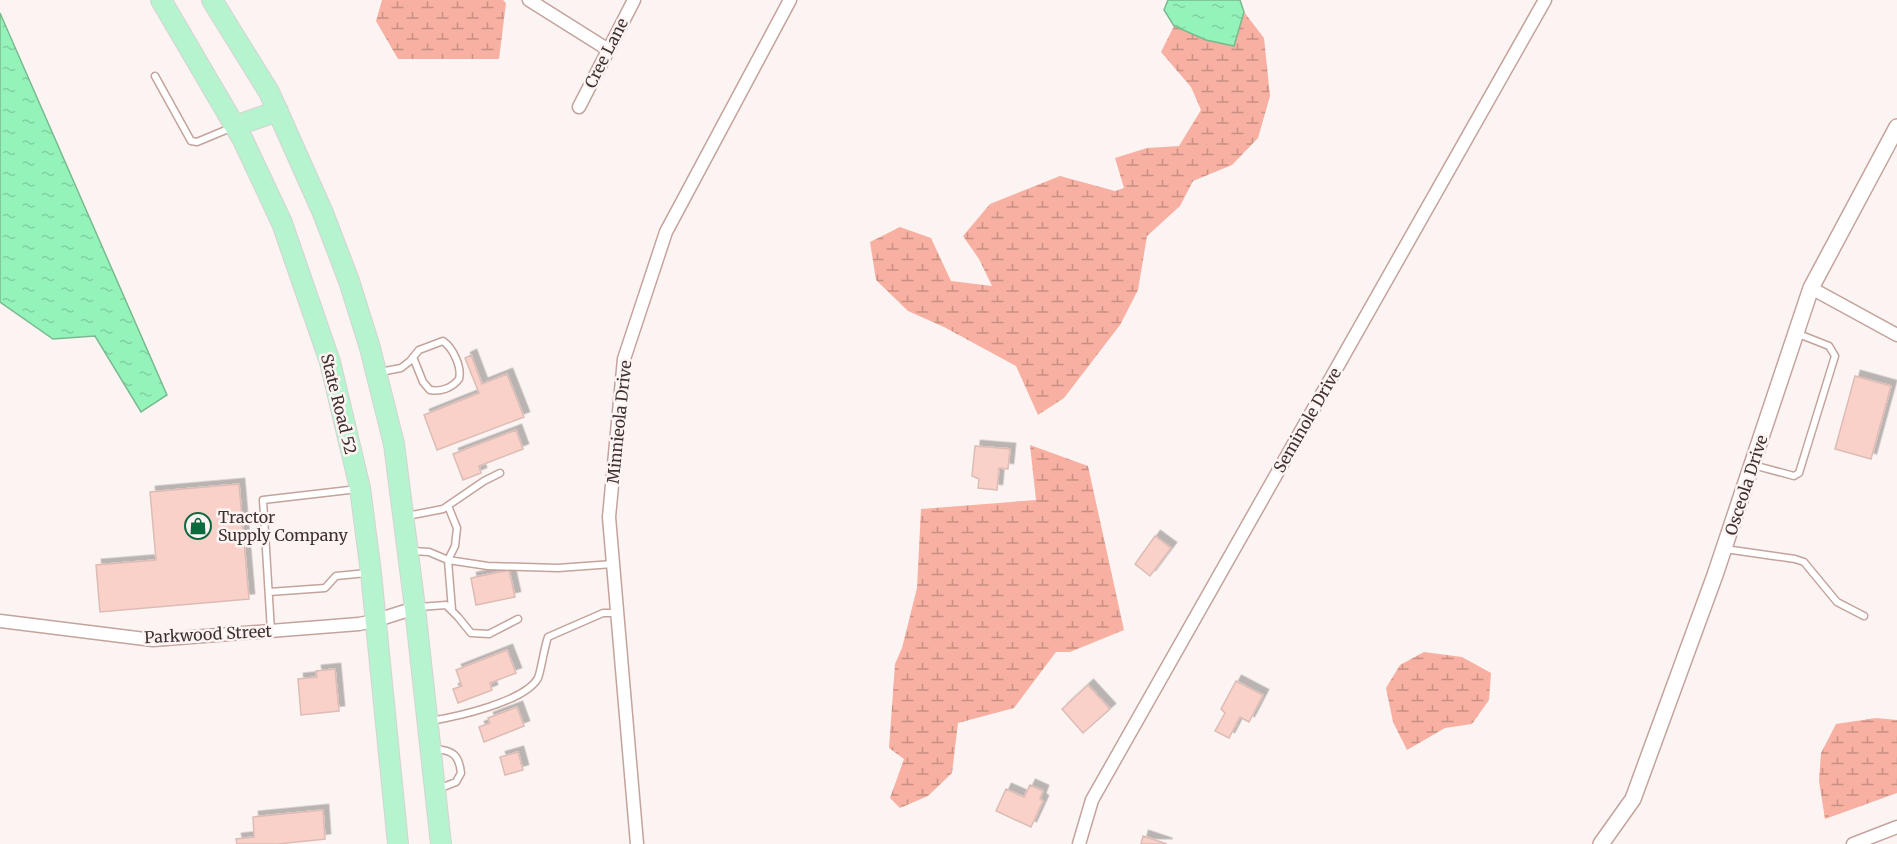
<svg xmlns="http://www.w3.org/2000/svg" width="1897" height="844" font-family="Merriweather,serif">
  <style>
    .wetland { fill: url(#wetland-marsh) }
    .water { fill: url(#water-ripples); stroke: #7ab98f; stroke-width: 1.5 }
    .building { fill: #fad1c8; stroke: #ddbcb5; stroke-width: 1.5; filter: url(#shadow) }
    .lines { fill: none; stroke-linecap: round; stroke-linejoin: round }
    .service-casing { stroke: #c4a39c; stroke-width: 9 }
    .minor-casing { stroke: #c4a39c; stroke-width: 15 }
    .tertiary-casing { stroke: #c4a39c; stroke-width: 18 }
    .primary-casing { stroke: #d5d2d1; stroke-width: 22 }
    .service { stroke: #fff; stroke-width: 6 }
    .minor { stroke: #fff; stroke-width: 12 }
    .tertiary { stroke: #fff; stroke-width: 15 }
    .primary { stroke: #b5f4ce; stroke-width: 20 }
    .labels { text-anchor: middle; dominant-baseline: central; stroke-width: 5; stroke-linejoin: round; paint-order: stroke }
    .street-label { font-size: 16px; fill: #3f312e; stroke: #fcf4f3 }
    .poi-label { font-size: 16px; fill: #3f312e; stroke: #fcf4f3; text-anchor: start }
  </style>
  <defs>
    <pattern id="wetland-marsh" width="20" height="14" patternUnits="userSpaceOnUse" patternTransform="scale(1.5)"><rect width="20" height="14" fill="#f7b0a2"/><path d="M1 5h8M5 5V1M11 12h8M15 12V8" fill="none" stroke="#c99084"/></pattern>
    <pattern id="water-ripples" width="26" height="14" patternUnits="userSpaceOnUse" patternTransform="scale(1.5)"><rect width="26" height="14" fill="#94f3b9"/><path d="M2 4q2-2 4 0t4 0M15 11q2-2 4 0t4 0" fill="none" stroke="#81d19f"/></pattern>
    <filter id="shadow"><feDropShadow dx="5.5" dy="-5.5" stdDeviation="0" flood-color="#0004"/></filter>
  </defs>
  <rect width="100%" height="100%" fill="#fcf4f3"/>
  <!-- wetland -->
  <path class="wetland" d="M382,0H503L506,3L499,59H398L376,21Z
    M1244,12L1264,38L1270,96L1258,138L1232,165L1193,181L1180,206L1147,236L1138,290L1120,325L1064,398L1038,415L1016,366L944,327L908,311L876,280L870,242L900,227L931,238L951,281L992,286L979,259L963,236L990,204L1060,176L1115,191L1124,188L1115,158L1147,148L1179,146L1201,110L1191,87L1161,52L1174,26L1206,40L1234,46Z
    M1030,445L1088,466L1124,630L1070,652H1056L1014,708L958,723L952,773L928,796L900,808L890,798L904,759L889,748L895,664L902,648L917,588L921,509L1036,500Z
    M1424,652L1462,657L1491,673L1489,700L1472,724L1445,728L1407,750L1393,722L1386,688L1400,665Z
    M1876,718L1897,720V793L1825,819L1819,781L1821,753L1836,724Z"/>
  <!-- water -->
  <path class="water" d="M1168,0H1240L1244,12L1234,46L1206,40L1174,26L1164,10Z
    M0,13L167,395L141,412L95,336L53,339L0,302Z"/>
  <!-- building -->
  <path class="building" d="M471,355L482,384L507,374L524,417L437,450L424,415L479,393L465,358Z
    M1855,376L1891,386L1871,459L1835,449Z
    M516,430L523,449L479,466L481,473L463,480L453,454Z
    M975,446L1010,449L1008,469L999,468L997,490L978,488L979,479L972,476Z
    M239,484L249,599L100,612L96,565L156,560L150,492Z
    M1155,536L1171,548L1150,576L1135,564Z
    M509,570L515,597L476,605L471,578Z
    M507,650L516,673L490,683L492,690L458,703L453,689L462,686L456,670Z
    M335,669L339,711L301,715L298,679L317,677L316,671Z
    M1236,681L1263,695L1249,722L1240,717L1229,738L1215,731L1225,713L1221,709Z
    M1088,685L1110,709L1083,733L1062,709Z
    M517,707L524,726L484,742L479,727L490,723L488,718Z
    M518,752L523,770L505,775L500,757Z
    M1030,785L1043,791L1040,799L1043,801L1031,827L996,811L1006,789L1024,797Z
    M323,810L325,839L278,844H237L236,839L254,837L253,817Z
    M1143,836L1167,844H1141Z"/>
  <g class="lines">
    <defs>
      <path id="service" d="M155,76L191,141L197,142L233,127
        M380,372L401,368L410,361L419,350L443,341C453,348 462,367 459,379C452,388 441,392 430,390L423,382L413,357
        M1753,465L1794,476L1799,473L1835,356L1829,346L1796,333
        M448,506L457,528L455,546L448,560L452,610
        M407,516L443,509L484,481L500,473
        M1725,549L1795,559L1804,562L1837,602L1864,616
        M412,551L429,552L448,560L488,566L558,568L613,564
        M269,592L325,588L336,576L367,573
        M419,607L446,605L458,617L471,633L489,634L518,619
        M271,631L263,500L358,489
        M430,721C455,717 525,702 538,678C541,671 544,648 548,637L603,613H617
        M434,749C453,750 459,755 461,773L456,782L438,789"/>
      <path id="minor" d="M529,0L607,49
        M579,107L634,0
        M1811,288L1897,335
        M0,621L153,640L359,624L374,621L415,608
        M637,844L609,517L624,359L666,232L790,0
        M1079,844L1092,800L1545,0
        M1853,844L1897,827"/>
      <path id="tertiary" d="M1601,844L1633,799L1715,575L1811,288L1897,127"/>
      <path id="primary" d="M161,0L243,140L282,223L330,362L360,488L371,573L398,844
        M212,0L269,92L323,213L349,281L370,348L394,444L415,608L441,844
        M235,126L278,111"/>
    </defs>
    <!-- service casing -->
    <use href="#service" class="service-casing"/>
    <!-- minor casing -->
    <use href="#minor" class="minor-casing"/>
    <!-- tertiary casing -->
    <use href="#tertiary" class="tertiary-casing"/>
    <!-- primary casing -->
    <use href="#primary" class="primary-casing"/>
    <!-- service -->
    <use href="#service" class="service"/>
    <!-- minor -->
    <use href="#minor" class="minor"/>
    <!-- tertiary -->
    <use href="#tertiary" class="tertiary"/>
    <!-- primary -->
    <use href="#primary" class="primary"/>
  </g>
  <!-- icons -->
  <defs>
    <symbol id="shop-ring" viewBox="-11 -11 22 22"><circle r="9.5" fill="#fcf4f3" stroke="#0c6a3e" stroke-width="1.5"/><path d="M-5-2.5h2.3a2.7 3.5 0 0 1 5.4 0H5L5.5 6h-11ZM-1.5-2.5h3a1.5 2.3 0 0 0-3 0Z" fill="#0c6a3e"/></symbol>
  </defs>
  <g fill-rule="evenodd">
    <use href="#shop-ring" x="183" y="511" width="30" height="30"/>
  </g>
  <g class="labels">
    <!-- street labels -->
    <g class="street-label">
      <text transform="translate(606 53) rotate(-63)">Cree Lane</text>
      <text transform="translate(339 404) rotate(76)">State Road 52</text>
      <text transform="translate(1307 420) rotate(-60)">Seminole Drive</text>
      <text transform="translate(619 422) rotate(-84)">Minnieola Drive</text>
      <text transform="translate(1746 485) rotate(-72)">Osceola Drive</text>
      <text transform="translate(208 634) rotate(-3)">Parkwood Street</text>
    </g>
    <!-- poi labels -->
    <g class="poi-label">
      <text x="218" y="517">Tractor<tspan x="218" dy="18">Supply Company</tspan></text>
    </g>
  </g>
</svg>
